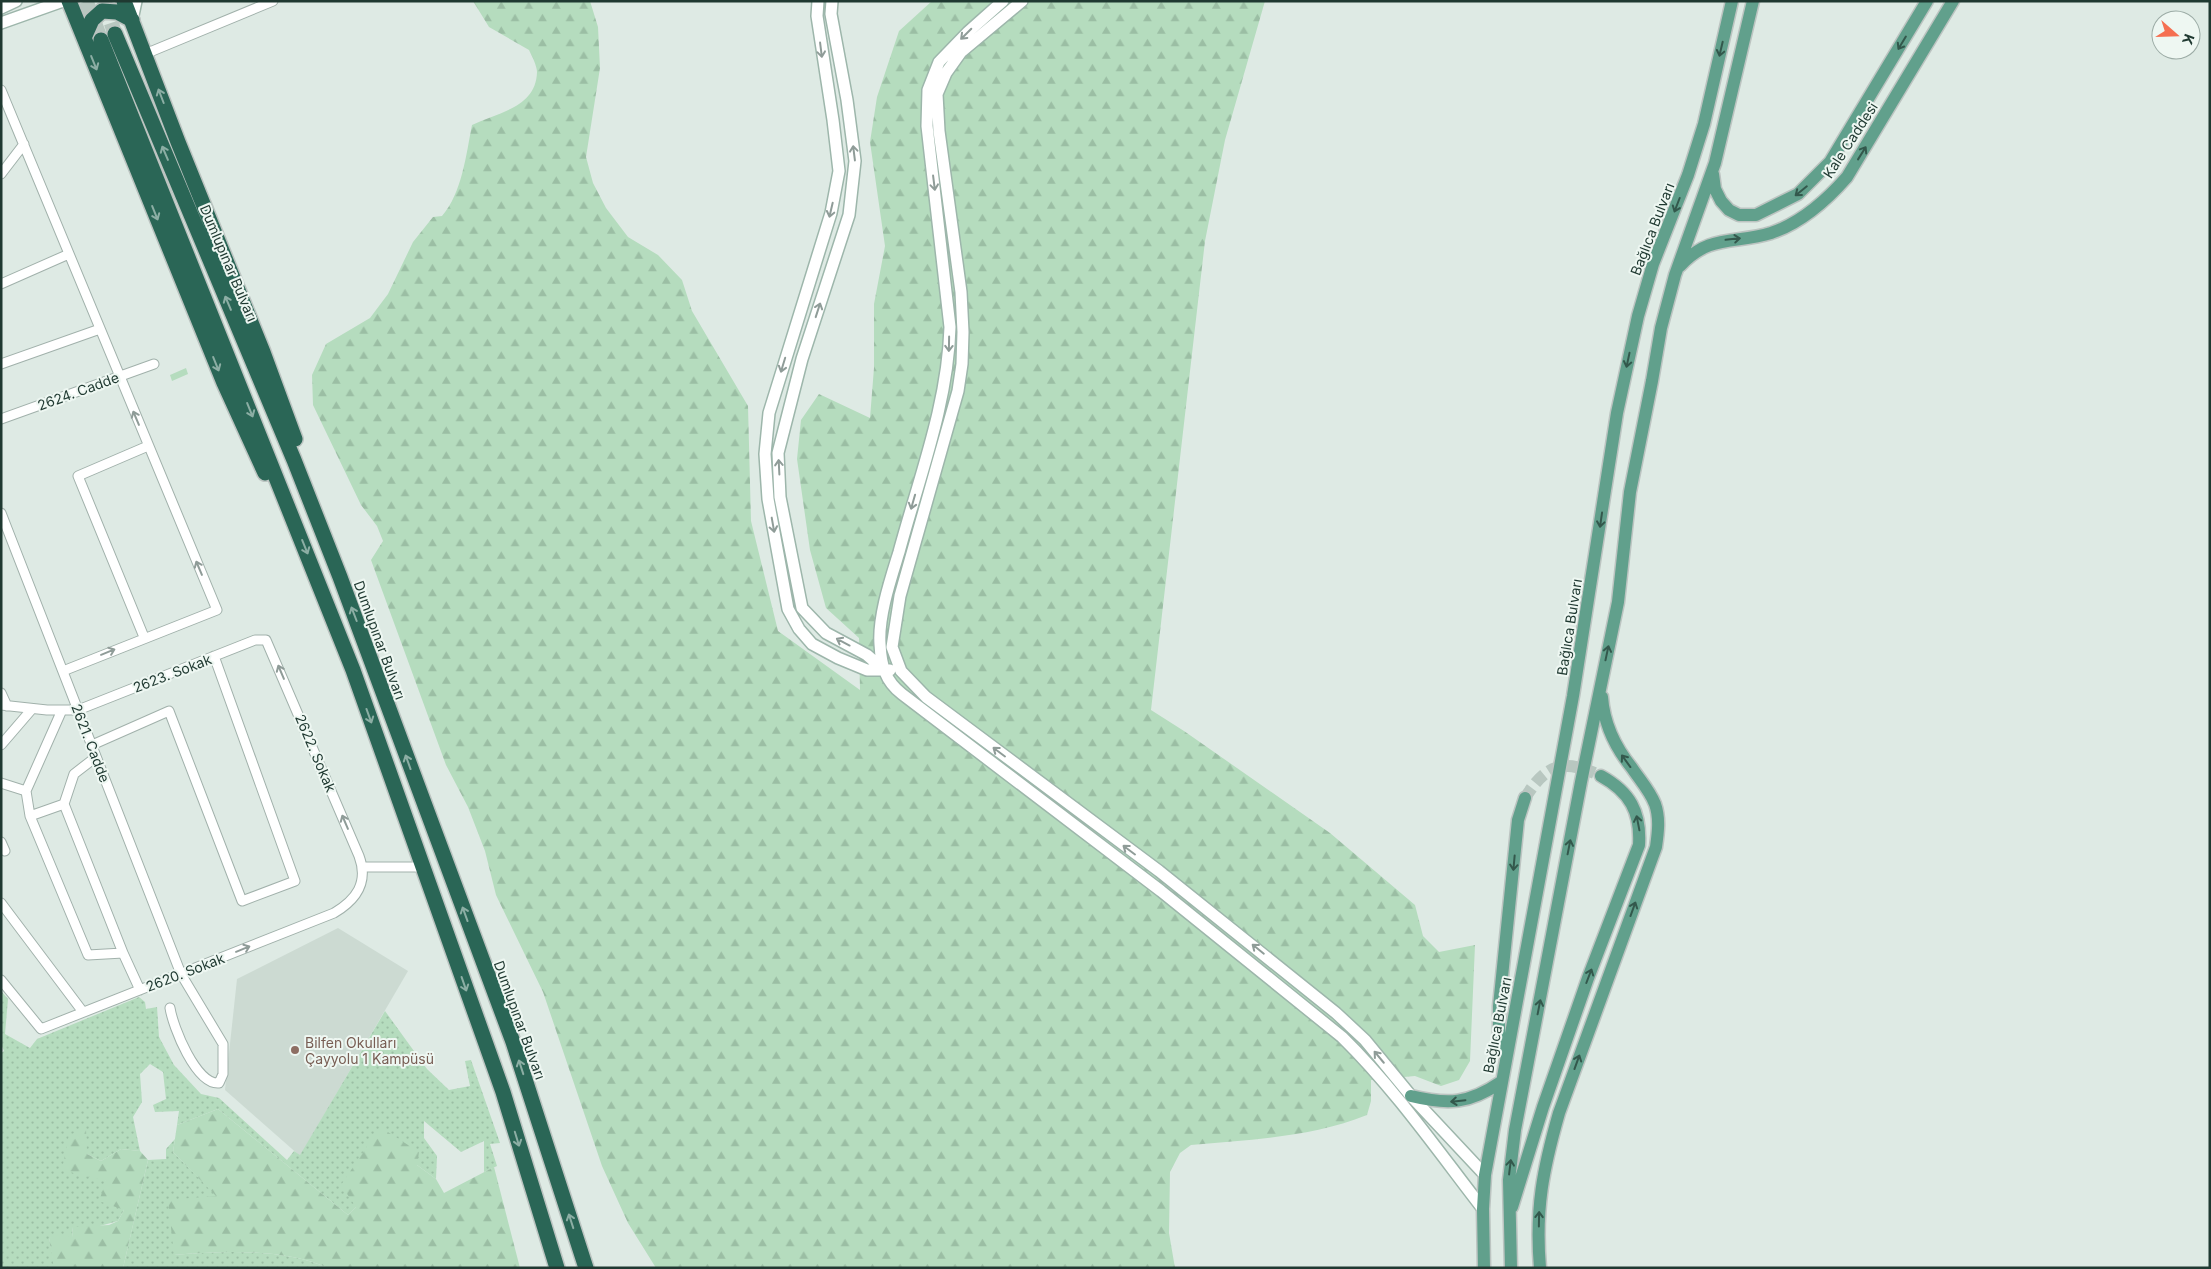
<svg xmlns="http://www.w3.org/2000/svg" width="2211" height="1269" font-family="Inter,sans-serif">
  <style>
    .built { fill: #ccdad2 }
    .grass { fill: url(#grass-dots) }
    .forest { fill: url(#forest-firs) }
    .green { fill: #b5dcbe }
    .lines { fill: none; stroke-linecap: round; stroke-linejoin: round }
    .primary-tunnel { stroke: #b8c7c0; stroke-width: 12; stroke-dasharray: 12 6; stroke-linecap: butt }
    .highway-tunnel { stroke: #b8c7c0; stroke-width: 15; stroke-dasharray: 15 8; stroke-linecap: butt }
    .street-casing { stroke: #a1b1ab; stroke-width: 11 }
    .secondary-casing { stroke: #9db6ab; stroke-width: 14 }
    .primary-casing { stroke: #bcc4c1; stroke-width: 15 }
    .highway-casing { stroke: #bcc4c1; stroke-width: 18 }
    .street { stroke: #fff; stroke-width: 9 }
    .secondary { stroke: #fff; stroke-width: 11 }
    .primary { stroke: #61a08c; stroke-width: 12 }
    .highway { stroke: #2a6656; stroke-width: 15 }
    .oneway { stroke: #8f9c98 }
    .oneway2 { stroke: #33584c }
    .oneway3 { stroke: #8caea4 }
    .education-dot { fill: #8d6e63; stroke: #eef7f2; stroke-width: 2 }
    .labels { text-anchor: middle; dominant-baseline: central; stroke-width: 4; stroke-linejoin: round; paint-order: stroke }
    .street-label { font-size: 14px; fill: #1f3931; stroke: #eef7f2 }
    .education-label { font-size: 14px; fill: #785e54; stroke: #eef7f2; text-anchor: start }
  </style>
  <defs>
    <pattern id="grass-dots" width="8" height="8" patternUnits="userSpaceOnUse" patternTransform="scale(1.25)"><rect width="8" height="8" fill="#b5dcbe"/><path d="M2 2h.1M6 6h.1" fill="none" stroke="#9bbea4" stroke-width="1.8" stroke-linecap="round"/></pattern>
    <pattern id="forest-firs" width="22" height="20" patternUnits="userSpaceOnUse" patternTransform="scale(1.25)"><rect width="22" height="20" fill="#b5dcbe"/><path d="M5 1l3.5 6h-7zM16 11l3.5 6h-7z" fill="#9bbea4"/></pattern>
  </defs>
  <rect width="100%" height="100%" fill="#deeae4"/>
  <!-- built -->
  <path class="built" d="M338,928L408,971L300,1156L225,1090L237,979Z"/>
  <!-- grass -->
  <path class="grass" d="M1,991L8,999L5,1034L30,1048L37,1039L139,997L145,1002L146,1009L157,1007L159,1037L174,1065L201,1094L219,1098L287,1160L294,1151L300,1155L385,1011L427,1069L449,1090L470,1086L465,1061L471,1060L500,1143L490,1144L497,1166L484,1172V1141L461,1152L424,1121V1138L437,1156L436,1179L417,1165L356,1207L348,1215L218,1109L177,1125L179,1111L155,1112L153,1105L166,1099L163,1072L150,1064L140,1074L142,1102L133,1117L140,1151L121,1149L101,1161L87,1154L69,1136L106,1181L124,1210L118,1221L96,1227H73L72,1237L49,1238L55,1268H1V1053L4,1051L1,1044Z
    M175,1139L173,1152L217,1196L174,1255C223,1251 283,1248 328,1268H123L148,1160L166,1159V1149Z"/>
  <!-- forest -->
  <path class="forest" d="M473,1H590L598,27L600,68L586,157L593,183L606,208L628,237L658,255L682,280L692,311L748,406L751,521L778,631L860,690L859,638L826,608L810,550L797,459L801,420L819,394L870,418L874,368V304L885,246L870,142L877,97L899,31L932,1H1265L1225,140L1205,241L1151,710L1184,731L1330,833L1415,905L1423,936L1439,952L1475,945L1470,1061L1459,1080L1441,1086L1415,1076L1371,1080V1101L1367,1115C1309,1138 1252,1139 1191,1145L1180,1153L1170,1172L1169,1233L1175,1268H656L628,1223L602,1166L543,992L496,895L485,851L468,807L446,765L371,560L383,541L377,526L361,505L313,405L312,375L326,344L370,318L388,294L413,242L433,217L442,216C462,193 466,155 472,125C498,112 536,108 537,72C537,66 532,56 529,50L489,27Z
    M218,1109L348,1215L356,1207L341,1185L380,1127L419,1152L417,1165L436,1179L444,1193L494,1167L520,1268H328C283,1248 223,1251 174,1255L168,1200L216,1196L173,1152L177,1125Z
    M86,1129L87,1154L101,1161L121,1149L140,1151L148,1160L123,1268H54L49,1238L60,1234L72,1237L73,1227L109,1225L118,1221L124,1210L99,1201L106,1181L62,1170L69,1135Z"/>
  <!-- green -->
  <path class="green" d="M186,368L188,374L172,381L170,375Z"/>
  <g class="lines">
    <!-- primary-tunnel -->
    <path class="primary-tunnel" d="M1525,798C1546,764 1564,758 1601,776"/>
    <!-- highway-tunnel -->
    <path class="highway-tunnel" d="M86,1L101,40
      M104,1L115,34"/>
    <defs>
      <path id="street" d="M145,54L273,1
        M1,90L217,610L63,671
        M1,174L24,144
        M1,284L69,254
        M1,364L100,329
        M1,419L154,364
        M1,513L181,974L223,1044V1074L219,1083C196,1085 173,1027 170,1008
        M144,637L78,476L148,446
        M1,693L7,706
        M1,705L47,710H78L255,640H266L359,856C369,883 356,900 334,913L41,1029L1,980
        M62,710L26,791L30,816L88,955L123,953L140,990
        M1,745L32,709
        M92,745L169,711L242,901L295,881L214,656
        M1,783L26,791
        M64,804L74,774L96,757
        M30,816L64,804L123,953
        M1,842L5,851
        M363,867H423
        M1,903L83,1012"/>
      <path id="secondary" d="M818,1L817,16L833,120L839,171L831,213L769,413L765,454L768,499L788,609L799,629L812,644L838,658L867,670H890
        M832,1L831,14L847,100L855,161L849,215L802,359L778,453L780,497L802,608L826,633L867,655L883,669
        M1003,1L968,32L939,62L928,90L927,126L950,327C948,403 919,478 899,552C891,578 878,616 880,644C881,665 885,681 902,694L1161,891L1342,1037C1395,1089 1438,1151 1483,1209
        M1022,1L961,52L946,73L937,94L939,131L961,292L963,332L962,364L958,391L900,596L892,647L901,671L926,697L1159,871L1336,1013L1365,1040L1411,1096L1485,1175
        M1,8L16,1
        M132,20L136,1
        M1,23L63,1"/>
      <path id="primary" d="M1713,174L1715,189L1721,201L1729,210L1739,215H1756L1798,194L1830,162L1927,1
        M1680,266C1709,234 1735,244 1771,233C1801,223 1826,201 1847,177L1953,1
        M1506,1055L1499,1035V1006L1518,820L1525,798
        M1411,1096C1448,1105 1469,1104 1501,1082
        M1512,1207L1543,1107L1588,978L1639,845C1641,812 1630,792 1601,776
        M1484,1268L1483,1209L1485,1175L1573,696L1617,413L1638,316L1653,264L1688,175L1704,124L1732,1
        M1511,1268L1509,1180L1515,1130L1581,782L1618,602L1630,492L1652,381L1661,328L1675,275L1715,163L1753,1
        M1540,1268C1535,1209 1543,1169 1559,1113L1656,847C1658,833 1660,818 1655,804C1650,791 1640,780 1632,768C1615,747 1604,725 1602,697"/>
      <path id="highway" d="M69,1L224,383L265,473
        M124,1L178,142L263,352L295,439
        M115,34L294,460L340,577L513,1042L586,1268
        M84,38L92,20L102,11L117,12L132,20
        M101,40L353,670L503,1092L557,1268"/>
    </defs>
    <!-- street casing -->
    <use href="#street" class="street-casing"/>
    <!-- secondary casing -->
    <use href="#secondary" class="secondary-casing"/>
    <!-- primary casing -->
    <use href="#primary" class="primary-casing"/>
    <!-- highway casing -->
    <use href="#highway" class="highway-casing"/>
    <!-- street -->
    <use href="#street" class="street"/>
    <!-- secondary -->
    <use href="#secondary" class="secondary"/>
    <!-- primary -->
    <use href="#primary" class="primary"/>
    <!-- highway -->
    <use href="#highway" class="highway"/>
  </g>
  <!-- one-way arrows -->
  <defs><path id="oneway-shaft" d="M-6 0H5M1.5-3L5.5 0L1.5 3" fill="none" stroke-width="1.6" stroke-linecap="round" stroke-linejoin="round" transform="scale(1.25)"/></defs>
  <g class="oneway">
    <use href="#oneway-shaft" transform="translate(966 34) rotate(135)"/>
    <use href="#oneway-shaft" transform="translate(821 50) rotate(83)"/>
    <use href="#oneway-shaft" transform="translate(854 153) rotate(-97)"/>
    <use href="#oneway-shaft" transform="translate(934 183) rotate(83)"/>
    <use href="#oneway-shaft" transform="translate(831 210) rotate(103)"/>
    <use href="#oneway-shaft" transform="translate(818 310) rotate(-72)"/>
    <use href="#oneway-shaft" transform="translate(949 344) rotate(91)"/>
    <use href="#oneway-shaft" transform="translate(783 365) rotate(107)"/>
    <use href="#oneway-shaft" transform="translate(136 418) rotate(-113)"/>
    <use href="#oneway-shaft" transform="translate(779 467) rotate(-93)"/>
    <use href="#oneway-shaft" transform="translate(913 502) rotate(106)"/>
    <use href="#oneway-shaft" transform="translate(773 525) rotate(80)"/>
    <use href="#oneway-shaft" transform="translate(199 568) rotate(-113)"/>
    <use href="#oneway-shaft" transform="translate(843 642) rotate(-152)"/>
    <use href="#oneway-shaft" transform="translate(108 652) rotate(-22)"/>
    <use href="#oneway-shaft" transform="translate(281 672) rotate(-113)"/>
    <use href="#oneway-shaft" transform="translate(999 752) rotate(-143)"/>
    <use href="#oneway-shaft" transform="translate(345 822) rotate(-113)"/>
    <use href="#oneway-shaft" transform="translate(1129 850) rotate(-143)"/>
    <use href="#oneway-shaft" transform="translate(243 949) rotate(-22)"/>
    <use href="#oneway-shaft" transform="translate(1258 949) rotate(-141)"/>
    <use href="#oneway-shaft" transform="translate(1379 1057) rotate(-130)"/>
  </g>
  <g class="oneway2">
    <use href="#oneway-shaft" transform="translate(1902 43) rotate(121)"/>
    <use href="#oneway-shaft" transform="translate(1721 49) rotate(103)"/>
    <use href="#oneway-shaft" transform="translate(1862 153) rotate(-58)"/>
    <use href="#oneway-shaft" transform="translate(1801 191) rotate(141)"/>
    <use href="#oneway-shaft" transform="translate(1677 205) rotate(111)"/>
    <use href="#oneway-shaft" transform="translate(1733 239) rotate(-6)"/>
    <use href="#oneway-shaft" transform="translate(1628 360) rotate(102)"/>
    <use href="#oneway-shaft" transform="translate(1601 520) rotate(98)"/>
    <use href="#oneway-shaft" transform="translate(1607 653) rotate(-78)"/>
    <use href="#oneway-shaft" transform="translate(1626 761) rotate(-126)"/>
    <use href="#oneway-shaft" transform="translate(1638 823) rotate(-101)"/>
    <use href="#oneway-shaft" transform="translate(1569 847) rotate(-79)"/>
    <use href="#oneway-shaft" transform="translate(1514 863) rotate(95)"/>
    <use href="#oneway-shaft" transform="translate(1633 909) rotate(-70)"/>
    <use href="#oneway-shaft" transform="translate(1589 976) rotate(-69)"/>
    <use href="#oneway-shaft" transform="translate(1539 1007) rotate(-79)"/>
    <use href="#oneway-shaft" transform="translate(1577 1062) rotate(-70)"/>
    <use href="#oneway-shaft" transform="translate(1458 1101) rotate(174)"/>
    <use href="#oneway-shaft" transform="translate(1510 1167) rotate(-83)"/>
    <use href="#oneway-shaft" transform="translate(1539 1219) rotate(-89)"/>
  </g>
  <g class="oneway3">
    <use href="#oneway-shaft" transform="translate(94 63) rotate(68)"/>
    <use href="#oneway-shaft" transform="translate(161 96) rotate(-111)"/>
    <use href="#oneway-shaft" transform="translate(165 153) rotate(-113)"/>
    <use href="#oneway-shaft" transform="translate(155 213) rotate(68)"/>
    <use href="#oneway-shaft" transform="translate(228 303) rotate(-113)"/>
    <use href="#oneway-shaft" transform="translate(216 364) rotate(68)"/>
    <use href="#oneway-shaft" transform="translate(250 410) rotate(68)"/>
    <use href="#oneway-shaft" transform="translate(305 547) rotate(68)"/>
    <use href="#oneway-shaft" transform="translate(354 614) rotate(-111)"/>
    <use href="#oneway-shaft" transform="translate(369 716) rotate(70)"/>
    <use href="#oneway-shaft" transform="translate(408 762) rotate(-110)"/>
    <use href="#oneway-shaft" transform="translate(465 914) rotate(-110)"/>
    <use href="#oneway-shaft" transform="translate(464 984) rotate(71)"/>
    <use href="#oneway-shaft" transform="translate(521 1067) rotate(-108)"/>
    <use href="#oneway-shaft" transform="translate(517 1139) rotate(73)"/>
    <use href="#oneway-shaft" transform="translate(571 1221) rotate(-108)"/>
  </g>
  <!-- markers -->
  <circle class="education-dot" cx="295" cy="1050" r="5"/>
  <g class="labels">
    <!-- street labels -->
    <g class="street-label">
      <text transform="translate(1850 140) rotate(-57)">Kale Caddesi</text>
      <text transform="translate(1652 229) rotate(-69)">Bağlıca Bulvarı</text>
      <text transform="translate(229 263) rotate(67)">Dumlupınar Bulvarı</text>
      <text transform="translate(78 391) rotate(-20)">2624. Cadde</text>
      <text transform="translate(1569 627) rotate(-81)">Bağlıca Bulvarı</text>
      <text transform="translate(380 640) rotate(70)">Dumlupınar Bulvarı</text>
      <text transform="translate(172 673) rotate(-21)">2623. Sokak</text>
      <text transform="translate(91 743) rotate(69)">2621. Cadde</text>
      <text transform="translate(316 753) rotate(67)">2622. Sokak</text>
      <text transform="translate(185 972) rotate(-21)">2620. Sokak</text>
      <text transform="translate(520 1020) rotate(70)">Dumlupınar Bulvarı</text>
      <text transform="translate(1497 1025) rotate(-79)">Bağlıca Bulvarı</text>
    </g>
    <!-- education labels -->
    <g class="education-label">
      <text x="305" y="1042">Bilfen Okulları<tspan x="305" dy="16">Çayyolu 1 Kampüsü</tspan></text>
    </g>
  </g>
  <!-- border -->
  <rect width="2211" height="1269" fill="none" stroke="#1f3931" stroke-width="5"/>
  <!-- north arrow -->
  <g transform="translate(2176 35) rotate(110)"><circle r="24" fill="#eef7f2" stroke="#9baba5"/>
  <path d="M0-4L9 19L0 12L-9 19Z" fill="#f56f51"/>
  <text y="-8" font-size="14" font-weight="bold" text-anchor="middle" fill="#1f3931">K</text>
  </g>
</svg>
